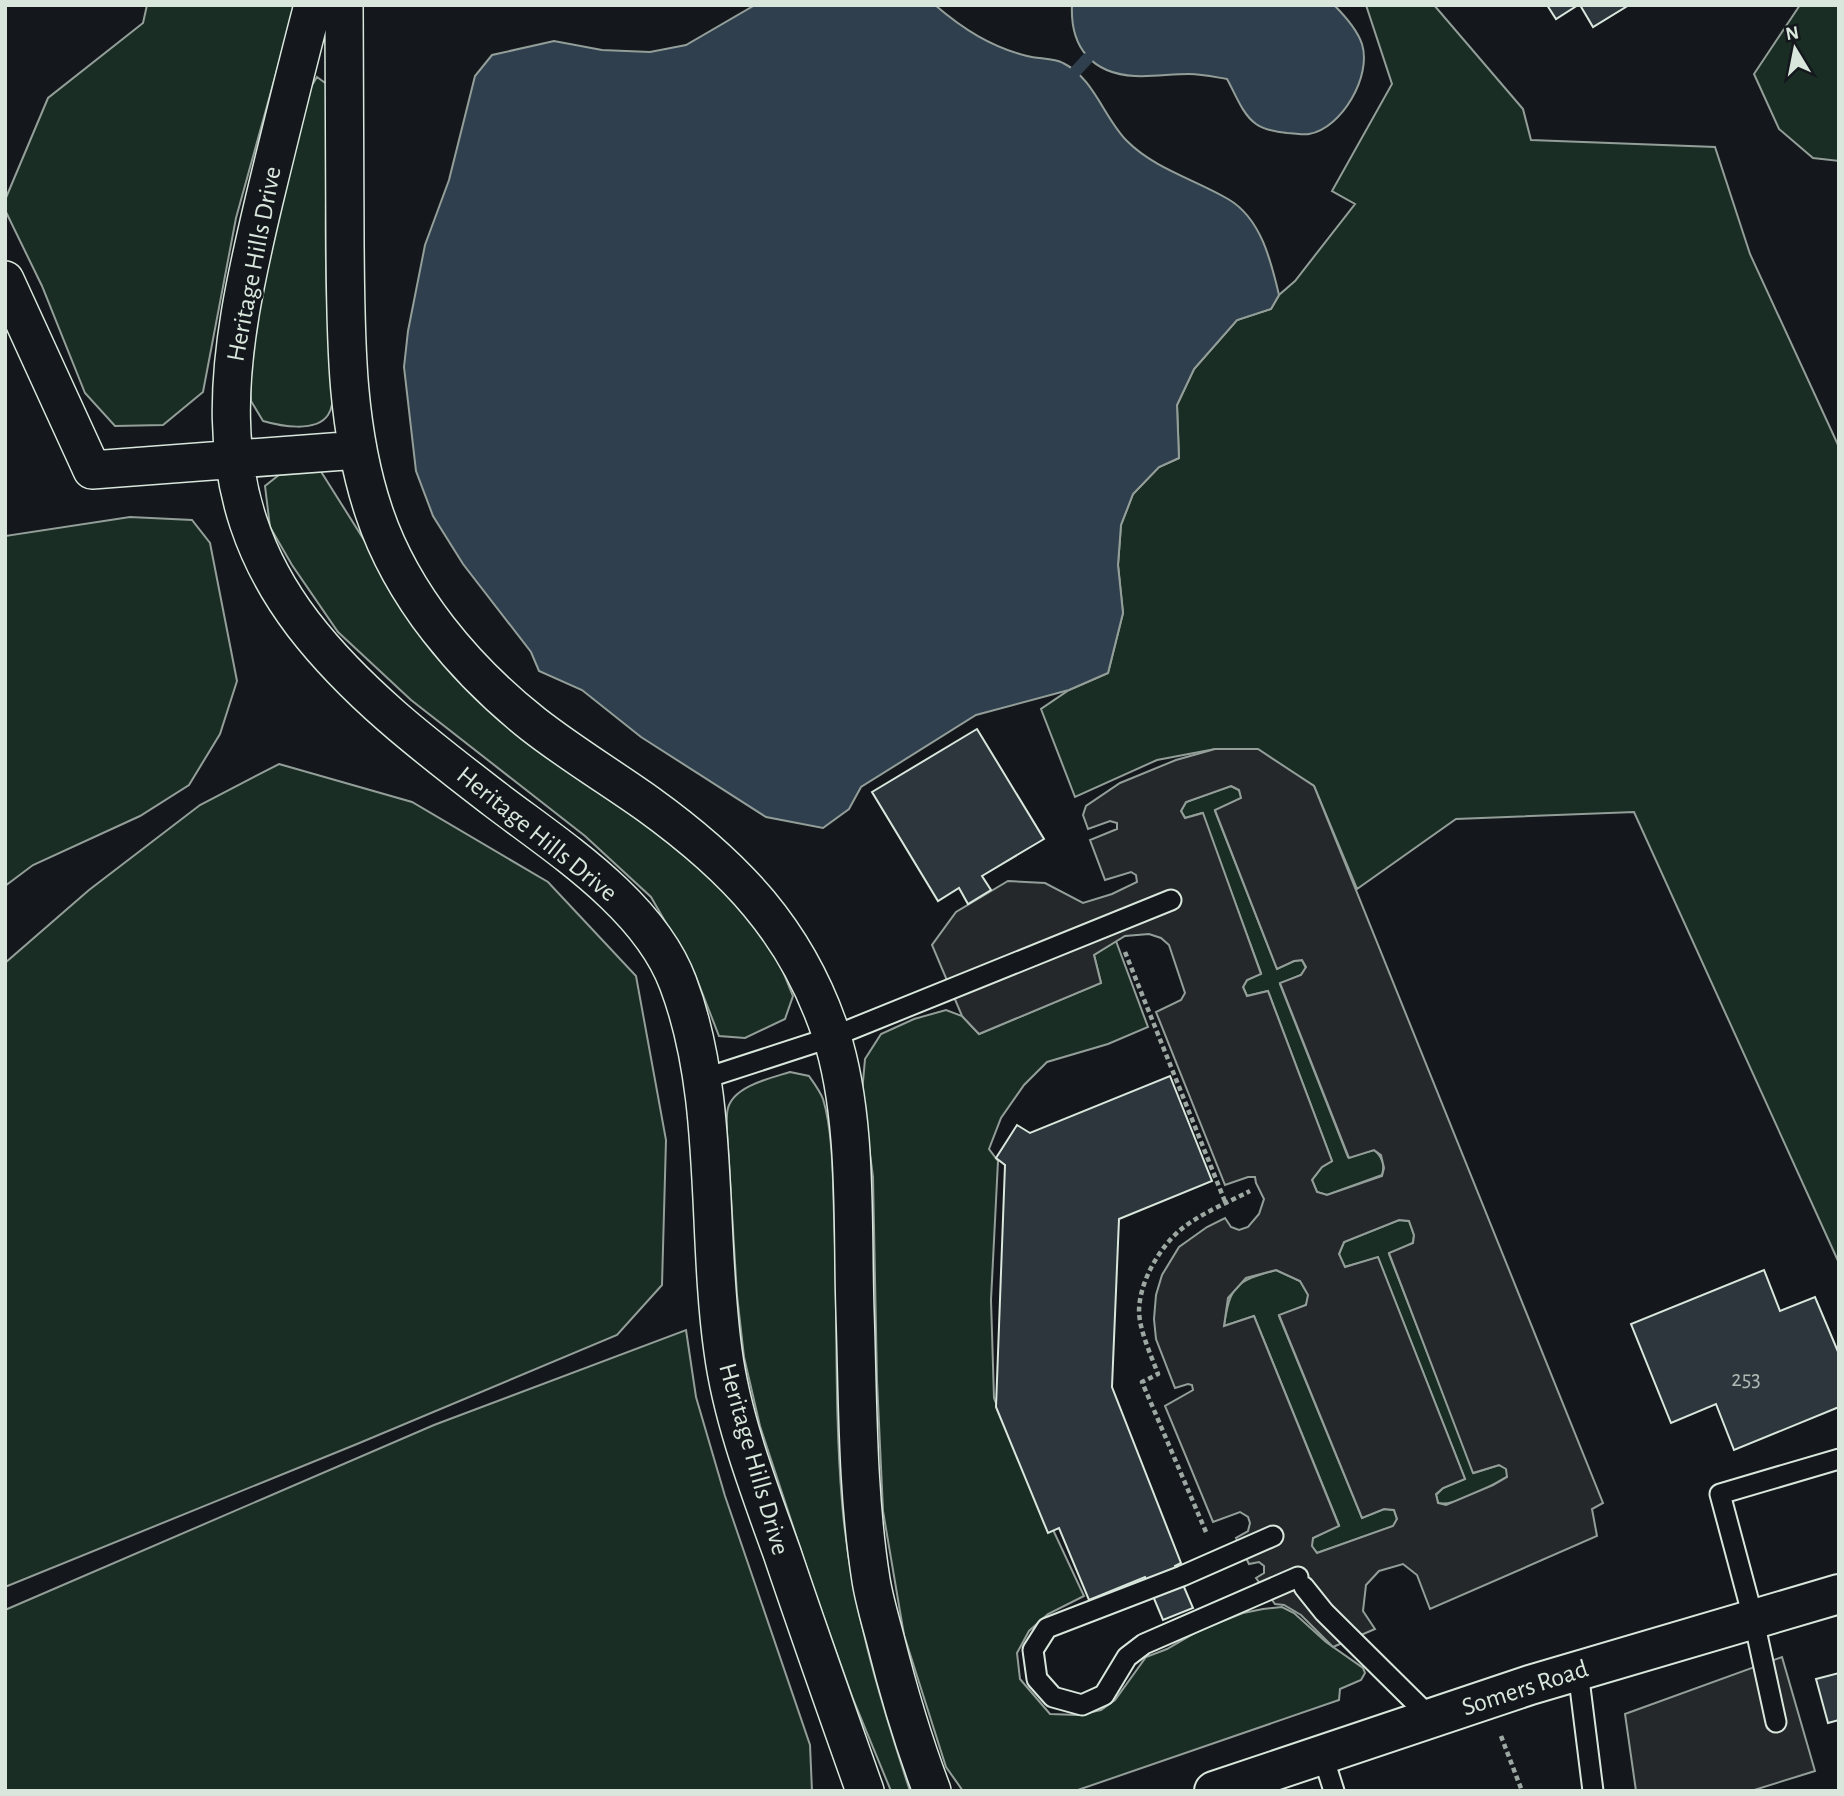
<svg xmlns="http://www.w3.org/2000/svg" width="1844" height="1796" font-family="'Alegreya Sans',sans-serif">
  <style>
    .green { fill: #1a2d24; stroke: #939e99; stroke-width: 2 }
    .parking { fill: #24282b; stroke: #939e99; stroke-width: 2; fill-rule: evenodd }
    .water { fill: #2f3f4d; stroke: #939e99; stroke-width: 2 }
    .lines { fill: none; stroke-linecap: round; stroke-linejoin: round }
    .stream { stroke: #2f3f4d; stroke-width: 12 }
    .building { fill: #2c363c; stroke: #d8e6dc; stroke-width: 2 }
    .lane-casing { stroke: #d8e6dc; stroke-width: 23 }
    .street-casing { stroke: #d8e6dc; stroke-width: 40 }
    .primary-casing { stroke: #d8e6dc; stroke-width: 42 }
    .path { stroke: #9da8a2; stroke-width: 4.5; stroke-dasharray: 5 3.5; stroke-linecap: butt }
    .lane { stroke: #14181c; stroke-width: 19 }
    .street { stroke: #14181c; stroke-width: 37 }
    .primary { stroke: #14181c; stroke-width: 38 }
    .labels { text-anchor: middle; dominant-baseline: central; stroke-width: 5; stroke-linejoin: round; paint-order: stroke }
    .number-label { font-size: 23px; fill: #adbab4 }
    .street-label { font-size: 26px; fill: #d8e6dc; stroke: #14181c }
  </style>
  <rect width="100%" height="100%" fill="#14181c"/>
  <!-- green -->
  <path class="green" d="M147,5H295L236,218L203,392L163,425L115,426L85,393L42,286L5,210V200L48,98L143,23Z
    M1366,5H1434L1523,109L1531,140L1715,147L1750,254L1839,447V1263L1634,812L1456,819L1357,889L1314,786L1290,771L1215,749L1157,760L1075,797L1041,709L1069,690L1108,673L1123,613L1118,565L1121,525L1133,494L1159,467L1179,458L1177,405L1194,369L1237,320L1271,309L1279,295L1295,281L1355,204L1332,191L1392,84Z
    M1800,5H1839V161L1813,158L1779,129L1754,74Z
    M317,77L328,85C327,168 323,253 329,336C330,355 339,399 328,415C316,433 280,426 263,421L251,401L249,348L266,266L307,93Z
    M320,470L434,651L716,882L771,942L793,996L785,1019L745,1038L719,1036L694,972L651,897L585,836L411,700L338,632L292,565L270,527L265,486L284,471Z
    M130,517L192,520L210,543L237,681L220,734L189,785L140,816L33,865L5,886V536Z
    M279,764L412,802L548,882L636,976L666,1140L662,1285L617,1335L357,1444L5,1587V963L89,890L200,805Z
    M1231,786L1239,790L1242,798L1215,811L1277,969L1294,961L1302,960L1306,968L1301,975L1280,984L1348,1157L1374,1150C1383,1157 1385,1165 1382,1175L1327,1195L1317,1192L1312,1180L1322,1167L1332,1161L1268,991L1247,996L1243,987L1247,980L1261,973L1202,813L1185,818L1181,811L1186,802Z
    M1116,941L1148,1027L1108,1044L1047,1062L1024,1085L1001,1118L989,1149L998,1161L991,1300L994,1398L1011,1440L1084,1596L1048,1614L1029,1631L1017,1653L1020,1679L1050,1714L1078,1715L1101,1710L1115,1700L1146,1657L1167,1649L1200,1630L1243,1613L1263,1609L1282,1607L1294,1613L1326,1642L1363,1668L1365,1673L1361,1680L1340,1689L1339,1700L1075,1791H963L946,1767L904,1635L883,1511L877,1380L873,1177L862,1093L865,1059L881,1034L914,1019L946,1010L962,1016L979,1034L1101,983L1094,955Z
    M790,1072L809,1076C814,1083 820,1091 823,1099C833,1131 833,1181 834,1215C838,1310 834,1406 842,1502C850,1601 879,1697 910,1791H891L853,1699L813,1587L760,1426L744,1357L737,1295L727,1131C727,1124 726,1115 728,1108C734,1086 771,1078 790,1072Z
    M1399,1220L1409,1221L1414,1235L1413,1243L1389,1254L1474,1473L1499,1465L1506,1468L1508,1476C1491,1486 1455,1507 1438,1503L1436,1495L1443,1488L1465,1479L1378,1258L1344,1267L1339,1254L1344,1242Z
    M1276,1270L1300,1281L1309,1295L1306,1305L1279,1316L1362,1518L1384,1509L1394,1510L1397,1519L1394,1526L1317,1553L1311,1546L1313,1538L1339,1525L1254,1316L1224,1326C1230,1285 1236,1281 1276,1270Z
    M686,1330L696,1397L725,1496L810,1745L812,1791H5V1610L434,1425Z"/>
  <!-- parking -->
  <path class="parking" d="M1215,749H1258L1314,786L1603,1503L1592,1509L1597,1536L1430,1609L1417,1575L1403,1564L1379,1571L1366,1585L1363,1611L1375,1629L1333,1647L1301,1615L1284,1605L1275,1604L1256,1578L1264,1573V1566L1259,1562L1249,1564L1236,1538L1248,1531L1250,1523L1248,1517L1240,1512L1213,1522L1165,1406L1193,1390L1192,1385L1188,1384L1175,1388L1156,1339L1154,1319L1156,1295L1162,1275L1179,1247L1207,1227L1225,1218L1231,1227L1239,1230L1248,1227L1259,1214L1264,1199L1256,1183L1255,1177H1248L1225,1185L1156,1012L1181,1000L1185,993L1169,945L1161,938L1149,934L1125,936L1094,955L1101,983L979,1034L962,1016L932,945L956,912L1008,881L1045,883L1083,903L1112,894L1137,882L1136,875L1131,872L1105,880L1090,840L1117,829V823L1110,821L1088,829L1083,815L1086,806L1120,783L1176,760ZM1231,786L1239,790L1241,798L1215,810L1277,969L1294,961L1302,960L1306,967L1301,975L1280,983L1349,1158L1374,1150L1381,1155L1384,1168L1382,1176L1327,1195L1317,1192L1312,1180L1322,1167L1332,1161L1268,991L1247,996L1243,987L1247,980L1261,974L1203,813L1185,818L1181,811L1186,802ZM1399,1220L1409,1221L1414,1235L1413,1243L1389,1253L1473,1473L1499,1465L1506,1469L1507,1477L1493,1485L1446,1505L1438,1503L1436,1494L1443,1488L1465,1479L1378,1257L1345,1267L1339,1254L1344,1242ZM1276,1270L1300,1281L1308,1295L1306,1305L1279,1315L1362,1518L1384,1509L1394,1510L1397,1519L1393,1526L1317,1553L1312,1546L1313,1538L1339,1526L1254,1316L1224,1326L1228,1298L1246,1278Z
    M1782,1657L1815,1771L1751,1791H1636L1625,1714Z"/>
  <!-- water -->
  <path class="water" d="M755,5H935C963,29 991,47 1027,56C1038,59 1054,58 1063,63C1094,78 1104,118 1127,141C1155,169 1194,179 1228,199C1261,218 1271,261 1279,295L1271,309L1237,320L1194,369L1177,405L1179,458L1159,467L1133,494L1121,525L1118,565L1123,613L1108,673L1069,690L976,715L861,787L849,809L823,828L766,817L641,737L582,690L539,671L531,652L463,564L433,516L416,471L404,367L408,331L425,245L449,180L475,76L492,55L554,41L602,50L650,52L686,45Z
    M1072,5H1334C1345,16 1357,29 1362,44C1372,76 1342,128 1309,134C1303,135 1294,133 1287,133C1278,132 1264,130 1256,124C1242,114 1235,93 1227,79C1215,77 1202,74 1189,74C1171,74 1153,77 1135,76C1092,74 1070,47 1072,5Z"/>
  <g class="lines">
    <!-- stream -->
    <path class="stream" d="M1075,72L1087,59"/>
  </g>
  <!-- building -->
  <path class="building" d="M1547,5H1578L1556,19Z
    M1580,5H1629L1593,27Z
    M977,729L1044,839L982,876L991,890L968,904L959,888L938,901L872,792Z
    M1170,1076L1212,1181L1119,1219L1112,1387L1181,1563L1175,1566L1193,1608L1163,1620L1145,1577L1089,1600L1059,1528L1048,1533L996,1407L1005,1165L996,1158L1017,1125L1030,1133Z
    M1764,1270L1780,1311L1815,1297L1839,1354V1407L1734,1450L1716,1404L1671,1423L1631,1324Z
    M1839,1673V1720L1828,1723L1816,1679Z"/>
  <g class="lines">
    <defs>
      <path id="lane" d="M703,1079L832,1037L1171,900
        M1273,1536L1182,1576L1047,1628L1033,1650L1037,1679L1053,1697L1082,1705L1104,1695L1127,1657L1144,1644L1298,1577
        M1304,1587L1324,1612L1432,1719
        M1578,1671L1593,1791
        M1776,1722L1754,1621L1720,1494L1839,1459
        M1322,1753L1334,1791"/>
      <path id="street" d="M313,5C296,70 280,135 264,201C228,353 200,489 303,624C356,693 427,747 496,800C559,848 649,905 678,983C721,1096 706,1231 723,1351C732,1419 759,1489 782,1553C809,1633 837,1712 865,1791
        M344,5C344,85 345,165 345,245C346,334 345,426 374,512C402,596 465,670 533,724C570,753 610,777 648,804C734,866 797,931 831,1034C858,1117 852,1224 855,1311C858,1400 857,1492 871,1580C874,1599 880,1619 885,1638C898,1690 913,1741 932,1791
        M5,280L92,470L358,450"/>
      <path id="primary" d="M1214,1791L1530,1685L1839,1594"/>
    </defs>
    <!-- lane casing -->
    <use href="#lane" class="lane-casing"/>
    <!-- street casing -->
    <use href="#street" class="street-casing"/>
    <!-- primary casing -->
    <use href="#primary" class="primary-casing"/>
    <!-- path -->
    <path class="path" d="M1125,952L1226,1204
      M1206,1532L1142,1382L1158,1374C1151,1355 1140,1332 1139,1312C1139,1283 1158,1250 1179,1231C1199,1214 1227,1203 1250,1191
      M1501,1736L1522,1791"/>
    <!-- lane -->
    <use href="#lane" class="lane"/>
    <!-- street -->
    <use href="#street" class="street"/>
    <!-- primary -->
    <use href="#primary" class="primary"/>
  </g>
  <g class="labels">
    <!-- number labels -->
    <g class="number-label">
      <text x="1746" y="1379">253</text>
    </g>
    <!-- street labels -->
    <g class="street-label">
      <text transform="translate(254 264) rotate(-79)">Heritage Hills Drive</text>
      <text transform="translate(537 834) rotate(39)">Heritage Hills Drive</text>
      <text transform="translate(754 1459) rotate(74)">Heritage Hills Drive</text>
      <text transform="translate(1525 1688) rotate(-18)">Somers Road</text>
    </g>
  </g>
  <!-- border -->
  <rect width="1844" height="1796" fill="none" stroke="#d8e6dc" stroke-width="14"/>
  <!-- north arrow -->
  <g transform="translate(1795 49) rotate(350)" stroke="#14181c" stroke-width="5" paint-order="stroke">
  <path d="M0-5L12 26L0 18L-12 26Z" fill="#d8e6dc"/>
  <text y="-10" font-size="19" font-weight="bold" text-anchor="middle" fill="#d8e6dc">N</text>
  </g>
</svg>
